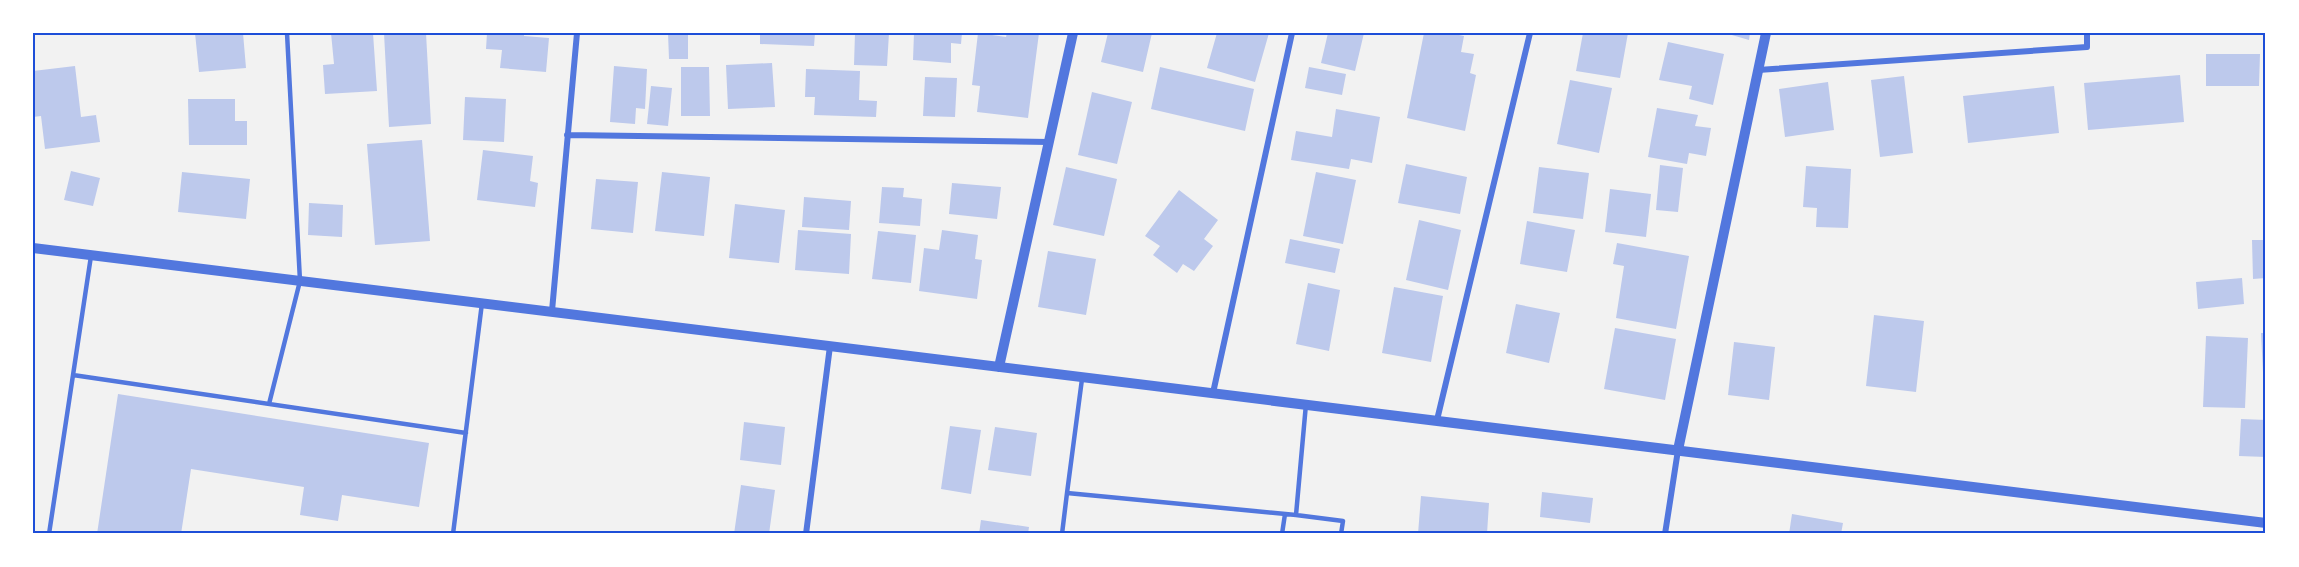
<svg xmlns="http://www.w3.org/2000/svg" width="2299" height="567" font-family="Ubuntu,sans-serif">
  <style>
    .building { fill: #bdc9ec }
    .lines { fill: none; stroke-linecap: round; stroke-linejoin: round }
    .service { stroke: #5277de; stroke-width: 4.5 }
    .minor { stroke: #5277de; stroke-width: 6 }
    .tertiary { stroke: #5277de; stroke-width: 10 }
    .neatline { fill: none; stroke: #1d4ed8; stroke-width: 2 }
  </style>
  <rect width="100%" height="100%" fill="#f2f2f2"/>
  <!-- building -->
  <path class="building" d="M195,33H243L246,68L199,72Z
    M331,33H373L377,91L325,94L323,65L334,64Z
    M384,33H426L431,124L389,127Z
    M487,33H524V36L549,38L546,72L500,68L502,50L486,49Z
    M668,33H688V59H669Z
    M760,33H815L814,46L760,44Z
    M855,33H889L887,66L854,65Z
    M914,33H962L961,44L951,43V63L913,60Z
    M978,33L1006,37L1007,33H1039L1028,118L977,112L980,86L972,85Z
    M1108,33H1152L1143,72L1101,62Z
    M1217,33H1269L1255,82L1207,68Z
    M1328,33H1364L1355,71L1321,63Z
    M1424,33H1449L1464,36L1461,52L1474,54L1470,73L1476,75L1465,131L1407,118Z
    M1583,33H1628L1620,78L1576,71Z
    M1725,33H1750L1749,40Z
    M1668,42L1724,54L1713,105L1689,99L1692,86L1659,80Z
    M2206,54H2260L2259,86H2206Z
    M772,63L775,107L728,109L726,65Z
    M75,66L81,117L96,115L100,142L45,149L41,116L33,117V71Z
    M614,66L647,69L645,109L636,108L635,124L610,122Z
    M681,67H709L710,116H681Z
    M1160,67L1254,89L1245,131L1151,109Z
    M1309,67L1346,74L1342,95L1305,88Z
    M806,69L860,71L859,100L877,101L876,117L814,115L815,97H805Z
    M2180,75L2184,122L2088,130L2084,83Z
    M1904,76L1913,153L1880,157L1871,80Z
    M925,77L957,78L955,117L923,116Z
    M1570,80L1612,88L1599,153L1557,144Z
    M1828,82L1834,130L1785,137L1779,89Z
    M651,86L672,88L668,126L647,124Z
    M2054,86L2059,133L1968,143L1963,96Z
    M1092,92L1132,102L1117,164L1078,155Z
    M465,97L506,99L504,142L463,140Z
    M188,99H235V121H247V145H189Z
    M1657,108L1698,115L1695,126L1711,128L1706,156L1689,153L1687,164L1648,157Z
    M1336,109L1380,117L1372,163L1351,159L1349,169L1291,160L1296,131L1332,137Z
    M422,140L430,241L375,245L367,144Z
    M483,150L533,156L530,181L538,183L535,207L477,200Z
    M1406,164L1467,177L1460,214L1398,203Z
    M1660,165L1683,168L1678,212L1656,210Z
    M1806,166L1851,169L1848,228L1816,227L1817,208L1803,207Z
    M1066,167L1117,179L1104,236L1053,225Z
    M1539,167L1589,173L1583,219L1533,213Z
    M71,171L100,178L93,206L64,200Z
    M182,172L250,179L246,219L178,212Z
    M662,172L710,177L704,236L655,231Z
    M1316,172L1356,180L1343,244L1303,236Z
    M596,179L638,182L633,233L591,229Z
    M952,183L1001,187L997,219L949,214Z
    M882,187L904,188L903,197L922,199L920,226L879,223Z
    M1610,189L1651,194L1646,237L1605,232Z
    M1179,190L1218,220L1204,239L1213,246L1194,271L1183,264L1177,273L1153,255L1160,246L1145,236Z
    M804,197L851,201L849,230L802,227Z
    M309,203L343,205L342,237L308,235Z
    M735,204L785,210L779,263L729,258Z
    M1419,220L1461,230L1448,290L1406,280Z
    M1527,221L1575,230L1567,272L1520,264Z
    M798,230L851,234L849,274L795,270Z
    M942,230L978,235L975,259L982,260L977,299L919,291L924,248L939,250Z
    M878,231L916,235L911,283L872,279Z
    M1290,239L1340,249L1335,273L1285,263Z
    M2252,240H2266V278L2253,279Z
    M1617,243L1689,256L1676,329L1616,318L1624,266L1613,264Z
    M1048,251L1096,259L1086,315L1038,307Z
    M2242,278L2244,304L2198,309L2196,282Z
    M1308,283L1340,290L1329,351L1296,344Z
    M1394,287L1443,296L1431,362L1382,353Z
    M1516,304L1560,313L1549,363L1506,353Z
    M1874,315L1924,321L1916,392L1866,386Z
    M1615,328L1676,339L1665,400L1604,389Z
    M2261,333H2266V392H2264Z
    M2206,336L2248,338L2245,408L2203,407Z
    M1734,342L1775,347L1769,400L1728,395Z
    M118,394L429,443L419,507L342,495L338,521L300,515L304,487L191,469L181,534H97Z
    M2241,419L2266,420V457L2239,456Z
    M744,422L785,427L781,465L740,460Z
    M950,426L981,430L971,494L941,489Z
    M995,427L1037,433L1031,476L988,470Z
    M741,485L775,490L769,534H734Z
    M1542,492L1593,498L1590,523L1540,517Z
    M1421,496L1489,503L1487,534H1418Z
    M1792,514L1843,523L1841,534H1789Z
    M981,520L1029,527L1028,534H979Z"/>
  <g class="lines">
    <!-- service -->
    <path class="service" d="M73,375L466,433
      M1082,379L1067,493L1296,515L1306,404
      M269,404L300,281L287,33
      M1296,515L1343,521L1341,534
      M33,534H36
      M49,534L91,256
      M453,534L482,303
      M1062,534L1067,493
      M1282,534L1285,514"/>
    <!-- minor -->
    <path class="minor" d="M1758,70L2087,47V33
      M567,135L1049,142
      M552,311L577,33
      M1213,393L1292,33
      M1437,420L1530,33
      M806,534L830,346
      M1665,534L1678,450"/>
    <!-- tertiary -->
    <path class="tertiary" d="M33,248L2266,523
      M999,367L1073,33
      M1678,450L1766,33"/>
  </g>
  <!-- border -->
  <rect width="2299" height="567" fill="none" stroke="#ffffff" stroke-width="69"/>
  <rect x="34" y="34" width="2230" height="498" class="neatline"/>
</svg>
